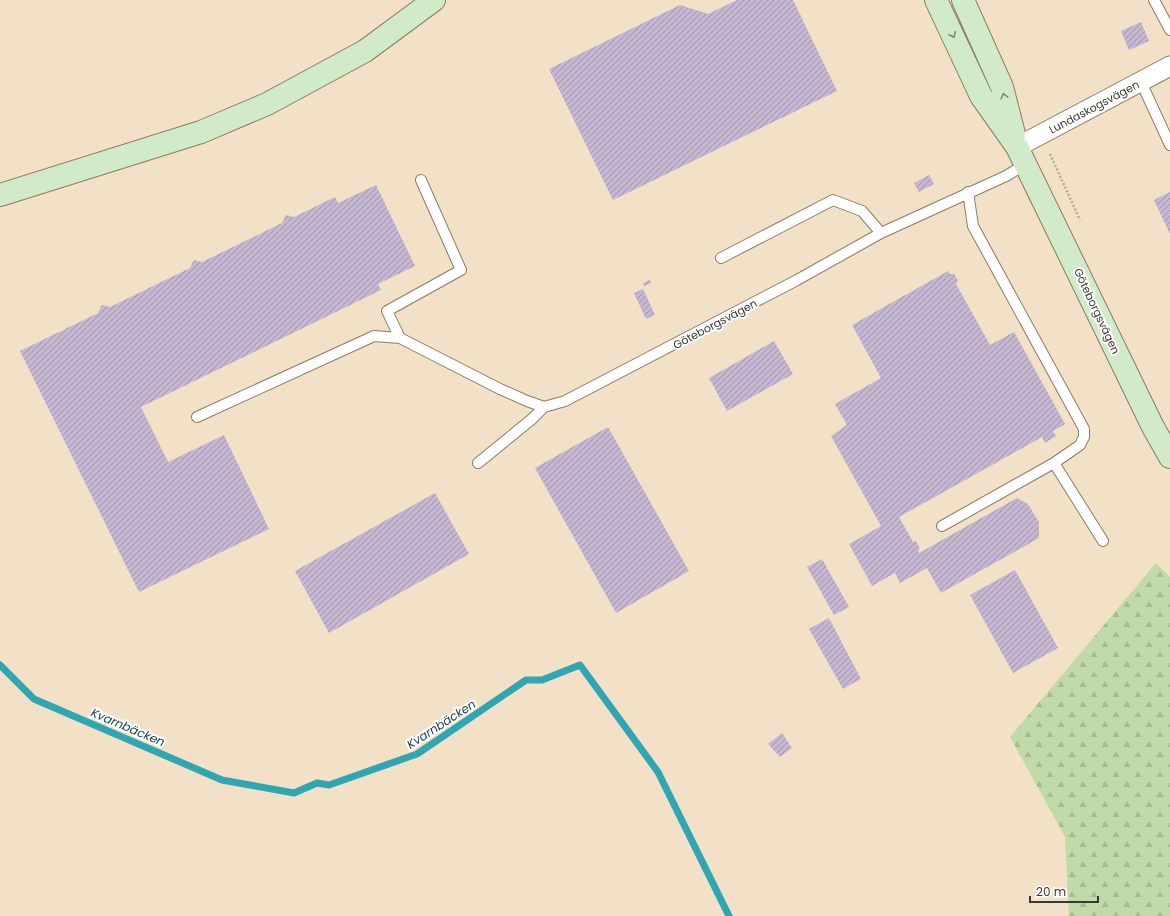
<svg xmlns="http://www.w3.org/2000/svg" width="1170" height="916" font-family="Poppins,sans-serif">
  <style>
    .forest { fill: url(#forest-firs) }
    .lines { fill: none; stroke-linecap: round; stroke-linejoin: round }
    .stream { stroke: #30a6b2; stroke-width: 7 }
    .building { fill: url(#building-hatch) }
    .lane-casing { stroke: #8b7c63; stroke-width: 12 }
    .street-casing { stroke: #8b7c63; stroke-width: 21 }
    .secondary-casing { stroke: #8b7c63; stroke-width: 24 }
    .path { stroke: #b6a893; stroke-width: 2.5; stroke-dasharray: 2 2; stroke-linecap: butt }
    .lane { stroke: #fff; stroke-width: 10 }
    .street { stroke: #fff; stroke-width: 19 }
    .secondary { stroke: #d1ebca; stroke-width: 22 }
    .oneway { stroke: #808874 }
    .labels { text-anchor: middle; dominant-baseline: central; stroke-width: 4; stroke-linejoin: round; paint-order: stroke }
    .street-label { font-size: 11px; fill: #3e372d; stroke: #fff }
    .water-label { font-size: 12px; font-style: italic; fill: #16484d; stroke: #fff }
  </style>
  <defs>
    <pattern id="forest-firs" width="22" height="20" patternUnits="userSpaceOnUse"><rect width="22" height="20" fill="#c1daaa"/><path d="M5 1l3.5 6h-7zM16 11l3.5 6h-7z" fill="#a7bc93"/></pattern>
    <pattern id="building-hatch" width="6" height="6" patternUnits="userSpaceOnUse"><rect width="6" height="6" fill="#c5b6d1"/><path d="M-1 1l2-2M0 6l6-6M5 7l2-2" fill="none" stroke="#a195aa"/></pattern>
  </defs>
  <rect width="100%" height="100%" fill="#f2e1c6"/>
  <!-- forest -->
  <path class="forest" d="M1156,563L1170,577V916H1069L1065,837L1010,737Z"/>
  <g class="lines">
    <!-- stream -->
    <path class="stream" d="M0,665L34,699L222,780L294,793L317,783L329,785L417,754L526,680H542L580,665L658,772L729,916"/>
  </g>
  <!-- building -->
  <path class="building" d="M737,0H793L837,91L613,200L549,69L680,5L708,14Z
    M1141,22L1149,41L1129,50L1121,31Z
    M929,175L934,184L919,192L914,183Z
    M376,185L415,266L378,284L381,290L141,407L168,462L224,435L269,529L139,592L20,351L98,313L102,305L110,307L190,268L194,260L202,262L282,223L286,215L294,217L335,197L338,203Z
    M1170,192V234L1154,200Z
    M948,271L950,274H954L958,281L956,284L990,345L1014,332L1065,424L1053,431L1056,436L1045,443L1042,437L899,517L913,542L916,541L920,549L918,550L919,553L1017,498L1028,504L1039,522V538L941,593L927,568L900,583L895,573L872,586L849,544L881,526L831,436L847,425L835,404L881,378L852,325Z
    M650,280L651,283L644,286L643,283Z
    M643,289L655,315L646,319L634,293Z
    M774,341L793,374L727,411L709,378Z
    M608,427L689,571L616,613L535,468Z
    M435,493L469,554L329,633L295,571Z
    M822,559L849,607L834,615L807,567Z
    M1015,570L1058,648L1013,673L970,595Z
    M829,618L861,679L843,689L809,629Z
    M782,733L792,748L780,757L768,744Z"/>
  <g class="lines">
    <defs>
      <path id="lane" d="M1154,0L1170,30
        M1141,82L1170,145
        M721,258L833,200L862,211L881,233
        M400,338L387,311L461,270L421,180
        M197,417L374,336L400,338L500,389L527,401L544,407L565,401L797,280L881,233L1006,176L1026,164
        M478,463L532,419L544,407
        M1054,463L1103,541
        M942,526L1054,463L1080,445L1084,437V429L973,226L968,192"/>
      <path id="street" d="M1017,147L1170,66"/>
      <path id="secondary" d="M936,0L981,96L1017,147L1103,324L1153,427L1170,457
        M963,0L1002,87L1014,134
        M0,195L201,132L267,104L365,51L434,0"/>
    </defs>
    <!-- lane casing -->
    <use href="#lane" class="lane-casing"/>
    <!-- street casing -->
    <use href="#street" class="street-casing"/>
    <!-- secondary casing -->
    <use href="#secondary" class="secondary-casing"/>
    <!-- path -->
    <path class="path" d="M1050,154L1080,220"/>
    <!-- lane -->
    <use href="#lane" class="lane"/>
    <!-- street -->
    <use href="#street" class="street"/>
    <!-- secondary -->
    <use href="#secondary" class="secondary"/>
  </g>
  <!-- one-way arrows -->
  <defs><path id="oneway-chevron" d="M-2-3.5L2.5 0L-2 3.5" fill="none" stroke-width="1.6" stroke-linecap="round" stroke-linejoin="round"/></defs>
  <g class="oneway">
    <use href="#oneway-chevron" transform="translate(953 35) rotate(65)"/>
    <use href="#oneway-chevron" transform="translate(1004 96) rotate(-104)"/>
  </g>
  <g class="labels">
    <!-- street labels -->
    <g class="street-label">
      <text transform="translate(1094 107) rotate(-28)">Lundaskogsvägen</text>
      <text transform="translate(1097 311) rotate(65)">Göteborgsvägen</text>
      <text transform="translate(715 324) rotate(-28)">Göteborgsvägen</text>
    </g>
    <!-- water labels -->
    <g class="water-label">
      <text transform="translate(441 724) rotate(-33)">Kvarnbäcken</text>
      <text transform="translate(128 727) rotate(23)">Kvarnbäcken</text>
    </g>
  </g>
  <!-- scale -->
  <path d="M1030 896v6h68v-6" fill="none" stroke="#3e372d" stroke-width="2"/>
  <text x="1036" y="896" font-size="12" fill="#3e372d" stroke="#ffffff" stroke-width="3" paint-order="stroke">20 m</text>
</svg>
